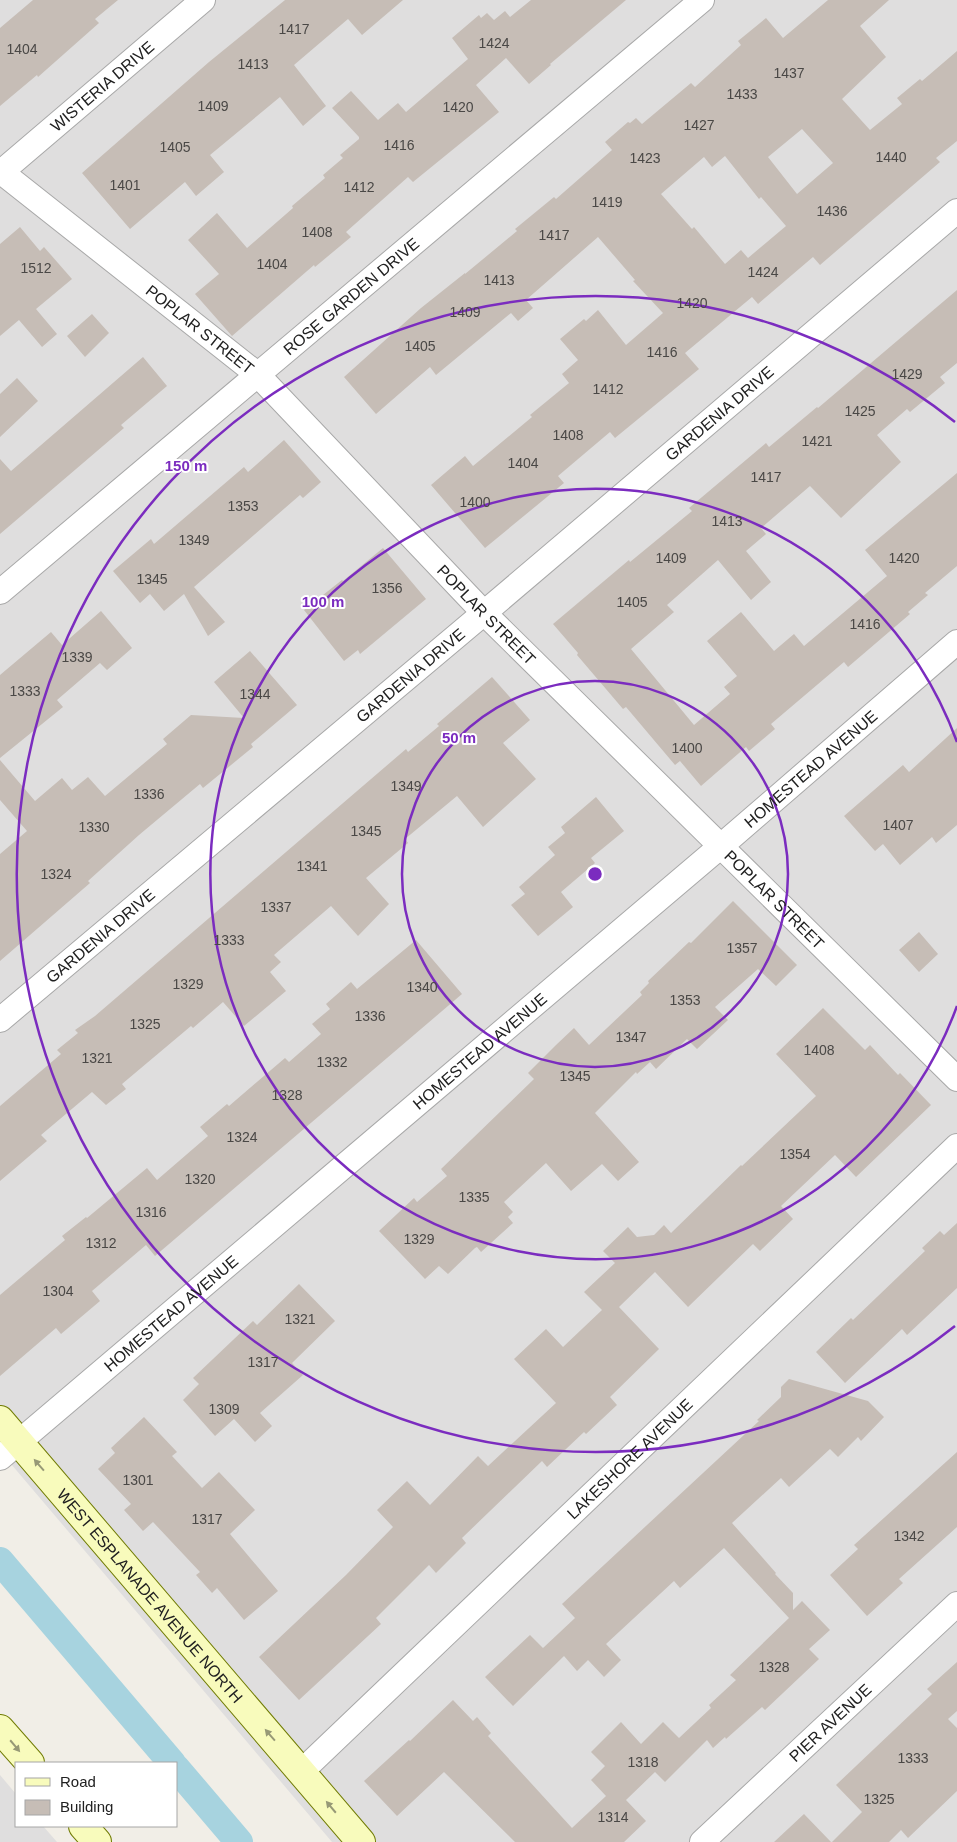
<svg xmlns="http://www.w3.org/2000/svg" width="957" height="1842" font-family="Helvetica,sans-serif">
  <style>
    .residential { fill: #dfdede }
    .lines { fill: none; stroke-linecap: round; stroke-linejoin: round }
    .canal { stroke: #a7d3df; stroke-width: 28 }
    .building { fill: #c6bdb6; fill-rule: evenodd }
    .minor-casing { stroke: #a8a8a8; stroke-width: 26 }
    .secondary-casing { stroke: #717c04; stroke-width: 30 }
    .minor { stroke: #fff; stroke-width: 24 }
    .secondary { stroke: #f8fbbc; stroke-width: 28 }
    .oneway { fill: #979976 }
    .ring { fill: none; stroke: #7b2cbf; stroke-width: 2.5 }
    .labels { text-anchor: middle; dominant-baseline: central; stroke-width: 4; stroke-linejoin: round; paint-order: stroke }
    .number-label { font-size: 14px; fill: #4a4846 }
    .street-label { font-size: 16px; fill: #212121; stroke: #fff }
    .centre { fill: #7b2cbf; stroke: #fff; stroke-width: 2.5 }
    .ring-label { font-size: 15px; text-anchor: middle; font-weight: bold; fill: #7b2cbf; stroke: #fff; stroke-width: 4; stroke-linejoin: round; paint-order: stroke }
  </style>
  <rect width="100%" height="100%" fill="#f1eee7"/>
  <!-- residential -->
  <path class="residential" d="M0,0H957V1842H332L0,1451Z
    M0,1775L16,1794V1826H43L57,1842H0Z"/>
  <g class="lines">
    <!-- canal -->
    <path class="canal" d="M0,1561L172,1763
      M176,1768L239,1842"/>
  </g>
  <!-- building -->
  <path class="building" d="M33,0H118L95,19L99,23L38,77L37,75L0,106V28Z
    M285,0H403L362,35L348,19L294,65L326,106L303,126L280,97L210,155L224,172L196,196L185,182L130,229L82,173L209,62Z
    M531,0H626L550,64L551,65L529,84L506,58L476,85L499,112L413,182L408,177L346,232L351,237L315,267L314,265L232,336L195,294L219,274L188,240L217,213L247,248L293,208L292,206L325,178L323,175L343,158L340,155L359,139V137L332,108L351,91L378,120L398,103L406,112L468,59L452,38L479,15L481,18L487,13L494,20L505,11L510,17Z
    M828,0H889L860,26L886,57L842,99L870,130L902,104L897,98L920,79L922,81L957,51V141L936,158L940,162L820,265L813,257L758,304L752,297L685,353L699,369L615,438L610,432L558,476L564,483L485,548L431,485L465,456L473,466L532,417L530,415L569,383L562,374L578,360L560,339L584,319L586,321L598,310L626,345L663,313L633,281L635,280L598,237L526,300L533,308L518,321L511,313L436,375L430,367L376,414L344,377L421,308L465,273V274L517,231L515,229L554,197L556,199L612,150L605,142L628,122L630,123L636,118L642,124L691,83L695,87L741,45L738,41L766,18L783,38ZM802,129L833,163L797,194L768,157ZM725,156L759,199L761,197L786,226L748,258L741,250L725,264L694,227L692,229L661,194L704,157L712,167Z
    M20,227L40,251L44,247L72,279L36,309L57,334L42,347L19,320L0,336V244Z
    M957,290V363L940,377L945,383L910,412L907,409L877,435L901,462L841,518L810,486L761,528L766,534L746,551L771,582L751,600L718,560L667,605L674,612L631,649L694,725L730,694L724,687L737,676L707,641L741,612L774,651L794,634L804,646L887,576L865,550L957,473V566L925,593L928,595L908,612L910,614L848,667L844,662L771,724L775,729L749,751L746,747L701,786L680,761L675,765L626,707L623,709L577,655L578,653L553,624L629,560L630,562L692,511L689,508L766,443L769,447L817,407L818,408Z
    M92,314L109,333L85,357L67,336Z
    M143,357L167,386L121,425L124,428L0,534V459L11,471Z
    M17,378L38,401L0,437V394Z
    M284,440L321,482L303,498L300,495L194,587L225,622L208,636L184,594L164,611L150,594L140,603L113,571L151,539L154,544L244,467L248,472Z
    M383,548L426,599L360,654L358,650L344,661L304,610L342,580L343,581Z
    M101,611L132,648L107,670L100,663L57,700L63,707L0,758V675L51,632L62,645Z
    M250,651L297,705L251,744L253,747L203,788L200,784L139,835L88,881L90,883L0,961V854L27,831L0,800V760L35,801L62,778L72,790L88,777L105,796L167,744L163,739L191,715L244,718L214,682Z
    M492,677L530,720L503,743L536,779L483,827L457,796L405,839L408,843L366,878L389,904L358,936L331,906L274,955L281,962L270,972L286,991L244,1026L223,1002L193,1028L191,1026L122,1084L126,1089L106,1105L92,1092L41,1135L47,1141L0,1181V1106L61,1054L57,1050L78,1033L75,1030L95,1016L406,749L408,752L439,726L437,724Z
    M957,728V825L936,843L932,837L900,865L883,844L875,851L844,816L903,765L909,772Z
    M596,797L624,831L591,858L595,863L561,892L573,907L538,936L511,905L525,894L519,887L555,855L548,847L565,833L561,827Z
    M733,901L797,965L776,986L758,969L715,1007L728,1020L697,1049L687,1039L656,1069L650,1062L637,1074L636,1072L595,1113L639,1162L618,1181L602,1164L571,1191L546,1163L504,1202L513,1212L508,1217L513,1223L481,1252L477,1247L475,1248L448,1274L439,1266L425,1279L379,1231L414,1198L417,1202L447,1176L441,1169L534,1079L528,1073L556,1045L574,1028L589,1045L642,995L640,992L649,983L648,981L689,942L691,943Z
    M919,932L938,954L919,972L899,950Z
    M416,940L462,994L155,1256L146,1245L92,1291L100,1301L61,1334L56,1328L0,1376V1295L65,1240L62,1236L86,1217L87,1218L147,1168L157,1180L208,1136L200,1127L227,1104L229,1106L285,1058L289,1062L321,1034L312,1024L330,1009L326,1004L351,982L357,989Z
    M823,1008L865,1050L870,1045L898,1075L900,1073L931,1105L856,1177L835,1155L781,1206L793,1219L760,1251L753,1244L688,1307L655,1272L619,1307L659,1349L610,1397L617,1405L586,1434L584,1432L547,1467L542,1461L462,1538L466,1543L436,1573L429,1565L376,1618L381,1624L299,1700L259,1657L346,1575L393,1527L377,1510L407,1481L430,1505L478,1456L488,1466L556,1403L514,1359L546,1329L563,1347L602,1310L584,1292L615,1263L603,1251L628,1227L637,1237L654,1235L664,1225L671,1233L741,1165L742,1166L816,1096L776,1054Z
    M957,1223V1288L907,1335L902,1329L845,1383L816,1352L851,1318L853,1320L925,1251L922,1248L940,1231L944,1235Z
    M299,1284L335,1321L292,1363L303,1375L260,1413L272,1426L255,1442L234,1419L215,1436L183,1400L199,1384L193,1378L253,1321L257,1325Z
    M789,1379L868,1401L884,1417L861,1441L858,1437L838,1457L830,1449L789,1487L781,1478L732,1523L776,1573L775,1574L793,1593V1610L802,1601L830,1630L809,1649L819,1659L765,1710L762,1707L726,1739L725,1737L713,1748L707,1740L665,1782L655,1772L626,1800L646,1821L624,1842H515L444,1772L397,1816L364,1781L409,1740L410,1741L453,1700L473,1721L477,1717L491,1733L488,1736L572,1828L606,1796L591,1780L605,1766L591,1752L621,1722L641,1744L663,1722L679,1738L711,1708L709,1705L736,1680L730,1675L789,1618L724,1548L680,1588L674,1581L606,1644L621,1660L604,1677L588,1660L577,1671L564,1656L513,1706L485,1677L530,1635L543,1648L575,1618L562,1604L759,1421L757,1420L781,1397V1387Z
    M144,1417L177,1452L172,1456L202,1488L219,1472L255,1510L230,1534L278,1591L244,1620L217,1588L212,1593L196,1575L200,1572L153,1522L143,1531L124,1510L131,1504L98,1469L115,1453L111,1448Z
    M957,1452V1527L899,1579L903,1583L867,1616L830,1575L858,1549L854,1545Z
    M957,1662V1711L948,1719L957,1728V1791L908,1838L901,1830L889,1842H832L862,1812L836,1785L932,1694L927,1689Z
    M804,1814L831,1842H774Z"/>
  <g class="lines">
    <defs>
      <g id="minor">
        <path id="s1" d="M0,171L257,374L484,613L957,1079"/>
        <path id="s2" d="M0,173L203,0"/>
        <path id="s3" d="M0,592L702,0"/>
        <path id="s4" d="M0,1020L484,613L957,211"/>
        <path id="s5" d="M0,1458L721,846L957,642"/>
        <path id="s6" d="M301,1772L957,1146"/>
        <path id="s7" d="M702,1842L957,1604"/>
      </g>
      <g id="secondary">
        <path id="s8" d="M0,1420L361,1842"/>
        <path d="M0,1729L30,1763"/>
        <path d="M83,1826L97,1842"/>
      </g>
    </defs>
    <!-- minor casing -->
    <use href="#minor" class="minor-casing"/>
    <!-- secondary casing -->
    <use href="#secondary" class="secondary-casing"/>
    <!-- minor -->
    <use href="#minor" class="minor"/>
    <!-- secondary -->
    <use href="#secondary" class="secondary"/>
  </g>
  <!-- one-way arrows -->
  <defs><path id="oneway-solid" d="M-6-.8H1V-3.2L6.5 0L1 3.2V.8H-6Z" transform="scale(1.25)"/></defs>
  <g class="oneway">
    <use href="#oneway-solid" transform="translate(39 1465) rotate(-131)"/>
    <use href="#oneway-solid" transform="translate(270 1735) rotate(-131)"/>
    <use href="#oneway-solid" transform="translate(15 1746) rotate(50)"/>
    <use href="#oneway-solid" transform="translate(331 1807) rotate(-130)"/>
  </g>
  <!-- distance rings -->
  <g class="ring">
    <circle cx="595" cy="874" r="193"/>
    <path d="M957 1006A385 385 0 1 1 957 742"/>
    <path d="M955 1326A578 578 0 1 1 955 422"/>
  </g>
  <g class="labels">
    <!-- number labels -->
    <g class="number-label">
      <text x="294" y="29">1417</text>
      <text x="494" y="43">1424</text>
      <text x="22" y="49">1404</text>
      <text x="253" y="64">1413</text>
      <text x="789" y="73">1437</text>
      <text x="742" y="94">1433</text>
      <text x="213" y="106">1409</text>
      <text x="458" y="107">1420</text>
      <text x="699" y="125">1427</text>
      <text x="399" y="145">1416</text>
      <text x="175" y="147">1405</text>
      <text x="891" y="157">1440</text>
      <text x="645" y="158">1423</text>
      <text x="125" y="185">1401</text>
      <text x="359" y="187">1412</text>
      <text x="607" y="202">1419</text>
      <text x="832" y="211">1436</text>
      <text x="317" y="232">1408</text>
      <text x="554" y="235">1417</text>
      <text x="272" y="264">1404</text>
      <text x="36" y="268">1512</text>
      <text x="763" y="272">1424</text>
      <text x="499" y="280">1413</text>
      <text x="692" y="303">1420</text>
      <text x="465" y="312">1409</text>
      <text x="420" y="346">1405</text>
      <text x="662" y="352">1416</text>
      <text x="907" y="374">1429</text>
      <text x="608" y="389">1412</text>
      <text x="860" y="411">1425</text>
      <text x="568" y="435">1408</text>
      <text x="817" y="441">1421</text>
      <text x="523" y="463">1404</text>
      <text x="766" y="477">1417</text>
      <text x="475" y="502">1400</text>
      <text x="243" y="506">1353</text>
      <text x="727" y="521">1413</text>
      <text x="194" y="540">1349</text>
      <text x="671" y="558">1409</text>
      <text x="904" y="558">1420</text>
      <text x="152" y="579">1345</text>
      <text x="387" y="588">1356</text>
      <text x="632" y="602">1405</text>
      <text x="865" y="624">1416</text>
      <text x="77" y="657">1339</text>
      <text x="25" y="691">1333</text>
      <text x="255" y="694">1344</text>
      <text x="687" y="748">1400</text>
      <text x="406" y="786">1349</text>
      <text x="149" y="794">1336</text>
      <text x="898" y="825">1407</text>
      <text x="94" y="827">1330</text>
      <text x="366" y="831">1345</text>
      <text x="312" y="866">1341</text>
      <text x="56" y="874">1324</text>
      <text x="276" y="907">1337</text>
      <text x="229" y="940">1333</text>
      <text x="742" y="948">1357</text>
      <text x="188" y="984">1329</text>
      <text x="422" y="987">1340</text>
      <text x="685" y="1000">1353</text>
      <text x="370" y="1016">1336</text>
      <text x="145" y="1024">1325</text>
      <text x="631" y="1037">1347</text>
      <text x="819" y="1050">1408</text>
      <text x="97" y="1058">1321</text>
      <text x="332" y="1062">1332</text>
      <text x="575" y="1076">1345</text>
      <text x="287" y="1095">1328</text>
      <text x="242" y="1137">1324</text>
      <text x="795" y="1154">1354</text>
      <text x="200" y="1179">1320</text>
      <text x="474" y="1197">1335</text>
      <text x="151" y="1212">1316</text>
      <text x="419" y="1239">1329</text>
      <text x="101" y="1243">1312</text>
      <text x="58" y="1291">1304</text>
      <text x="300" y="1319">1321</text>
      <text x="263" y="1362">1317</text>
      <text x="224" y="1409">1309</text>
      <text x="138" y="1480">1301</text>
      <text x="207" y="1519">1317</text>
      <text x="909" y="1536">1342</text>
      <text x="774" y="1667">1328</text>
      <text x="913" y="1758">1333</text>
      <text x="643" y="1762">1318</text>
      <text x="879" y="1799">1325</text>
      <text x="613" y="1817">1314</text>
    </g>
    <!-- street labels -->
    <g class="street-label">
      <text stroke="none"><textPath href="#s2" startOffset="134">WISTERIA DRIVE</textPath></text>
      <text stroke="none"><textPath href="#s3" startOffset="459">ROSE GARDEN DRIVE</textPath></text>
      <text stroke="none"><textPath href="#s1" startOffset="255">POPLAR STREET</textPath></text>
      <text stroke="none"><textPath href="#s4" startOffset="941">GARDENIA DRIVE</textPath></text>
      <text stroke="none"><textPath href="#s1" startOffset="660">POPLAR STREET</textPath></text>
      <text stroke="none"><textPath href="#s4" startOffset="536">GARDENIA DRIVE</textPath></text>
      <text stroke="none"><textPath href="#s5" startOffset="1064">HOMESTEAD AVENUE</textPath></text>
      <text stroke="none"><textPath href="#s1" startOffset="1065">POPLAR STREET</textPath></text>
      <text stroke="none"><textPath href="#s4" startOffset="131">GARDENIA DRIVE</textPath></text>
      <text stroke="none"><textPath href="#s5" startOffset="629">HOMESTEAD AVENUE</textPath></text>
      <text stroke="none"><textPath href="#s5" startOffset="224">HOMESTEAD AVENUE</textPath></text>
      <text stroke="none"><textPath href="#s6" startOffset="454">LAKESHORE AVENUE</textPath></text>
      <text stroke="none"><textPath href="#s8" startOffset="231">WEST ESPLANADE AVENUE NORTH</textPath></text>
      <text stroke="none"><textPath href="#s7" startOffset="175">PIER AVENUE</textPath></text>
    </g>
  </g>
  <circle cx="595" cy="874" r="8" class="centre"/>
  <g class="ring-label">
    <text x="186" y="471">150 m</text>
    <text x="323" y="607">100 m</text>
    <text x="459" y="743">50 m</text>
  </g>
  <!-- legend -->
  <rect x="15" y="1762" width="162" height="65" fill="#ffffff" stroke="#a6a6a6"/>
  <rect x="25" y="1778" width="25" height="8" fill="#f8fbbc" stroke="#a6a6a6"/>
  <text x="60" y="1787" font-size="15" fill="#212121">Road</text>
  <rect x="25" y="1800" width="25" height="15" fill="#c6bdb6" stroke="#a6a6a6"/>
  <text x="60" y="1812" font-size="15" fill="#212121">Building</text>
</svg>
